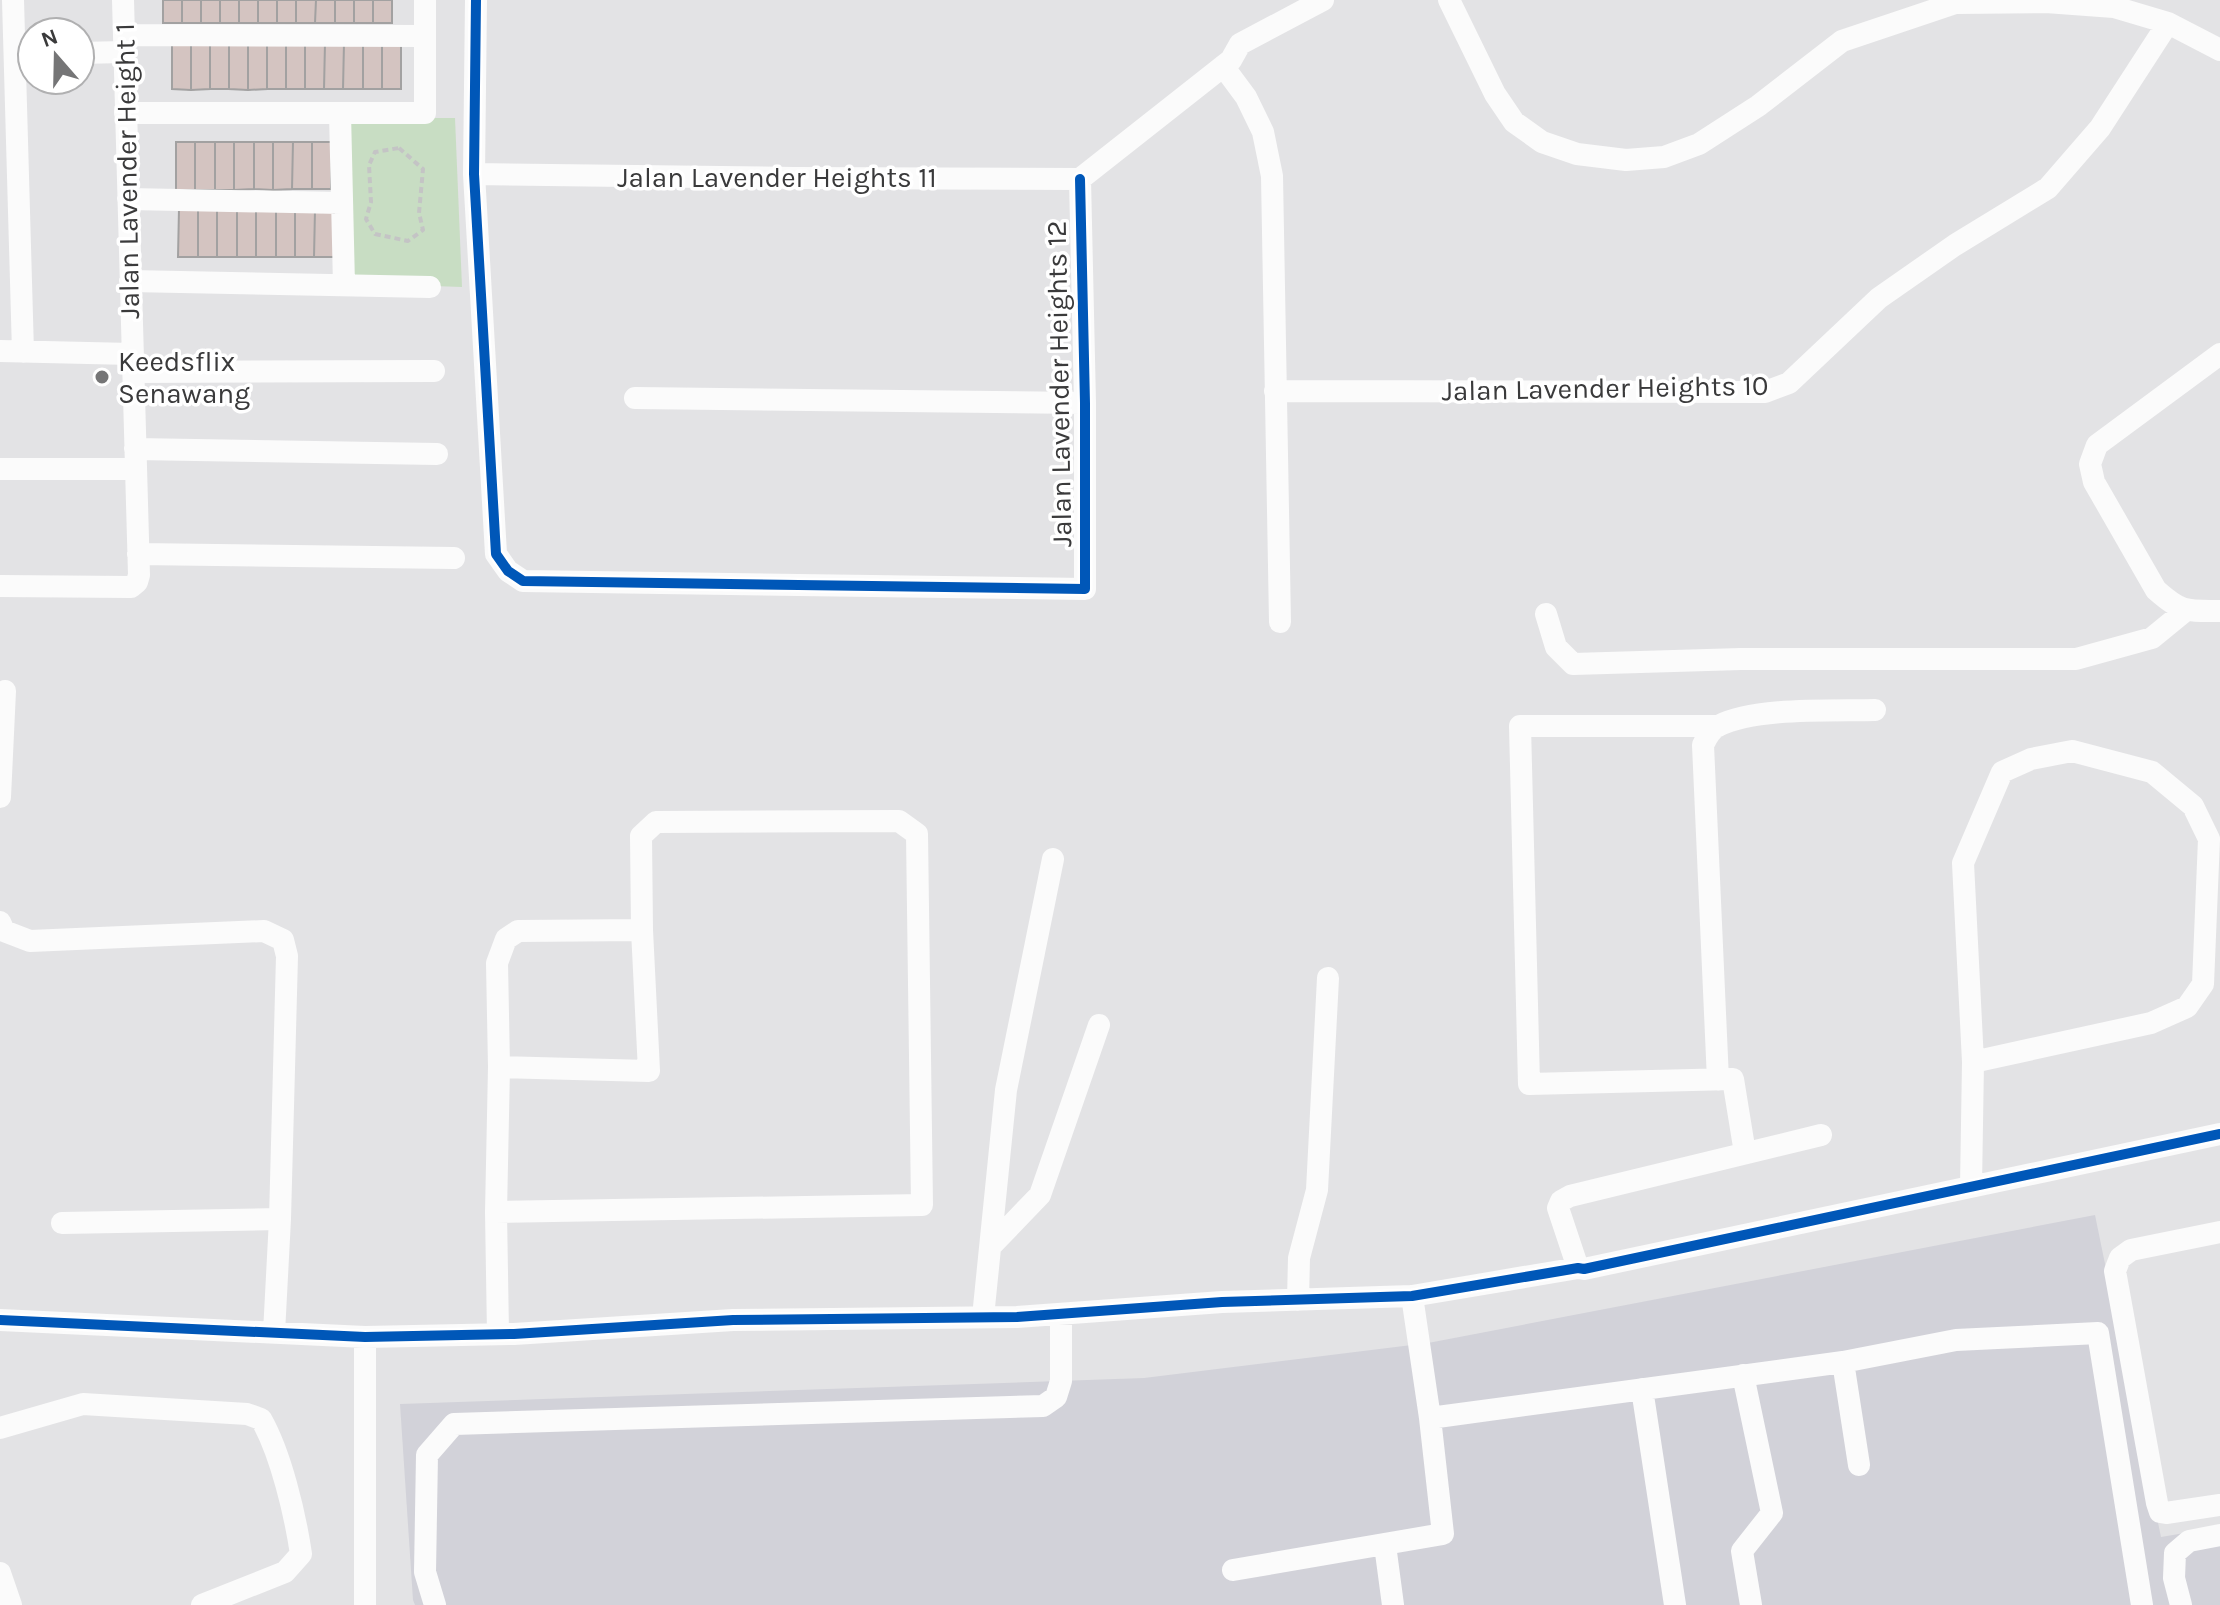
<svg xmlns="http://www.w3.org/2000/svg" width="2220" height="1605" font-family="Karla,sans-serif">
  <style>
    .built { fill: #d2d2d9 }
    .green { fill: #c8ddc3 }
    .building { fill: #d4c4c1; stroke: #a2a1a1; stroke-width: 2 }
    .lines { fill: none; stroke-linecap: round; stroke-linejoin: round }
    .path { stroke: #c4c4c5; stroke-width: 4; stroke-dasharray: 6 4; stroke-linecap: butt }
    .minor { stroke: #fbfbfb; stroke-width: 22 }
    .cycleway-casing { stroke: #fff; stroke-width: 15 }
    .cycleway { stroke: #0057b8; stroke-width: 10 }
    .poi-dot { fill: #757576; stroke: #fff; stroke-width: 3 }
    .labels { text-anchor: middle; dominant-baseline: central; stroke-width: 7; stroke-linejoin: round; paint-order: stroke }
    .street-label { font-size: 28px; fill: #3a3a3b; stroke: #fff }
    .poi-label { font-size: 28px; fill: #3a3a3b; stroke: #fff; text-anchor: start }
  </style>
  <rect width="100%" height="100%" fill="#e3e3e5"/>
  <!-- built -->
  <path class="built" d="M2095,1215L2161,1537L2220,1527V1605H415L413,1600L400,1404L1144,1378L1428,1343Z"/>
  <!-- green -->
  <path class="green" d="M344,118H455L462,287L346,283Z"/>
  <!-- building -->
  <path class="building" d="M163,0H182V23H163Z
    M182,0H201V23H182Z
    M201,0H220V23H201Z
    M220,0H239V23H220Z
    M239,0H258V23H239Z
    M258,0H277V23H258Z
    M277,0H296V23H277Z
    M296,0H316L315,23H296Z
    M316,0H335V23H315Z
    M335,0H354V23H335Z
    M354,0H373V23H354Z
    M373,0H392V23H373Z
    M172,43H191V90L172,89Z
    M191,43H210V89L191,90Z
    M210,43H229V89H210Z
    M229,43H248V90L229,89Z
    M248,43H267V89L248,90Z
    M267,43H286V89H267Z
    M286,43H305V89H286Z
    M305,43H325L324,89H305Z
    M325,43H344L343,89H324Z
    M344,43H363V89H343Z
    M363,43H382V89H363Z
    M382,43H401V89H382Z
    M176,142H195V190H176Z
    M195,142H215V190H195Z
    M215,142H234V190H215Z
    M234,142H254V189L234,190Z
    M254,142H273V190L254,189Z
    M273,142H293L292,189L273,190Z
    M293,142H312V189H292Z
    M312,142H332L331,189H312Z
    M179,209L198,210V257H178Z
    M217,209L237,210V257H217Z
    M217,209V257H198V210Z
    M256,209L276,210V257H256Z
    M256,209V257H237V210Z
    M295,209L315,210L314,257H295Z
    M295,209V257H276V210Z
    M334,209V257H314L315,210Z"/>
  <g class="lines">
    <!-- path -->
    <path class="path" d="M399,148L423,169L419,213L423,230L408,241L375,234L366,219L371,202L369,165L375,152Z"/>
    <!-- minor -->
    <path class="minor" d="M13,0L23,352
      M476,0L474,174L496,554L508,571L523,581L1085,589V403L1080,179
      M1449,0L1495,94L1514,122L1542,142L1577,154L1626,160L1664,157L1699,144L1758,106L1842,41L1955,3L2046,2L2114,7L2168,23L2220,50
      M124,35L425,36
      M80,53L124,52
      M1223,66L1246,97L1263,132L1272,176L1280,622
      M125,113H425V0
      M340,113L344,285
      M474,174L794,178L1080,179
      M1080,179L1231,60L1240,44L1323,0
      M128,199L342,203
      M130,281L430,287
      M0,351L132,354
      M2220,354L2097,445L2090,464L2094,482L2156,590C2182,613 2186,611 2220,611
      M133,372L434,371
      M1275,391L1765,392L1789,383L1879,298L1955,245L2048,188L2100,128L2168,23
      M635,398L1085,403
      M135,449L437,454
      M0,469H136
      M138,554L454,558
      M0,586L131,587L137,582L139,575L123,0
      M1546,614L1556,647L1573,664L1741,659H2076L2152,638L2185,611
      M1718,726H1520L1529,1084L1733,1079L1745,1153
      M0,797L5,691
      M0,922L4,931L30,941L264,931L283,940L287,956L280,1219L274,1333
      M499,1067L649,1071L642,930
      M1718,1080L1703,745C1707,737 1710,730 1718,726C1755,707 1832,711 1875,710
      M1971,1186L1973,1062L2151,1023L2187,1007L2203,984L2209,839L2193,806L2152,772L2072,751L2031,759L2002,772L1963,863L1973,1062
      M496,1212L922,1205L917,834L899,821L656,822L641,836L642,930L518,931L506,939L497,963L499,1067L496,1212L498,1334
      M62,1223L280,1219
      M2220,1232L2131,1250L2120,1258L2115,1271L2157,1503L2160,1512L2166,1513L2220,1505
      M990,1247L1040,1195L1099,1025
      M1578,1268L1558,1208L1561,1201L1570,1196L1821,1135
      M1412,1296L1430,1418L1843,1362L1956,1340L2098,1333L2142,1605
      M1298,1300L1299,1258L1317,1190L1328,978
      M983,1317L1006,1090L1053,859
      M0,1320L365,1337L514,1334L733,1320L1017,1317L1222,1302L1412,1296L1578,1268L1584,1269L2220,1134
      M1843,1362L1859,1465
      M1743,1375L1772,1513L1742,1551L1751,1605
      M1642,1389L1675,1605
      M0,1428L83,1404L247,1414L261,1419C281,1454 295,1514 301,1554L285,1572L202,1605
      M1385,1545L1393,1605
      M1233,1570L1443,1534L1430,1418
      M0,1573L11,1605
      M365,1605V1337
      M435,1605L425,1572L427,1455L454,1424L1043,1406L1056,1397L1061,1381V1314
      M2181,1605L2174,1578L2175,1553L2189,1541L2220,1535"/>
    <defs>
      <path id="cycleway" d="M476,0L474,174L496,554L508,571L523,581L1085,589V403L1080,179
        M0,1320L365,1337L514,1334L733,1320L1017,1317L1222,1302L1412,1296L1578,1268L1584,1269L2220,1134"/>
    </defs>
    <!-- cycleway casing -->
    <use href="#cycleway" class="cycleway-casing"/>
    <!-- cycleway -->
    <use href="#cycleway" class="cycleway"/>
  </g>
  <!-- markers -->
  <circle class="poi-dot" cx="102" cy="377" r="8"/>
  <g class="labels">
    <!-- street labels -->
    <g class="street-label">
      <text transform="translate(127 171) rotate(-91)">Jalan Lavender Height 1</text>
      <text x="777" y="177">Jalan Lavender Heights 11</text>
      <text transform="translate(1059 384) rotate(-91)">Jalan Lavender Heights 12</text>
      <text transform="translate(1605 388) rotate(-1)">Jalan Lavender Heights 10</text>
    </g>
    <!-- poi labels -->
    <g class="poi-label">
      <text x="118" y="361">Keedsflix<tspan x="118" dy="32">Senawang</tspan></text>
    </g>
  </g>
  <!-- north arrow -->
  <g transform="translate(56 56) rotate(340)"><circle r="38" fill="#ffffff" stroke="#b0b0b1" stroke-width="2"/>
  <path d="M0-6L14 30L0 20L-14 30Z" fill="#757576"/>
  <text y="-12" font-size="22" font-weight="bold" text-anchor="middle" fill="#3a3a3b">N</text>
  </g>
</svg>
